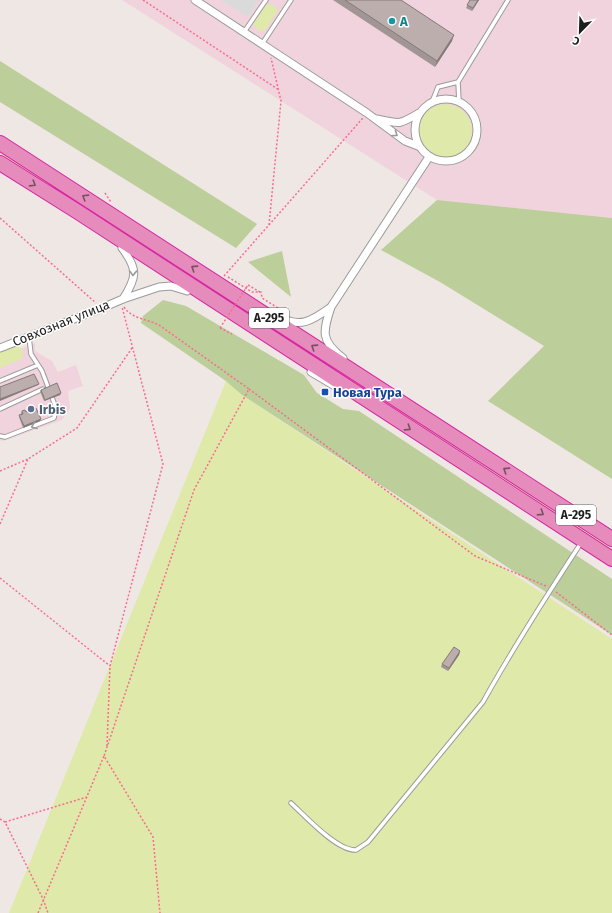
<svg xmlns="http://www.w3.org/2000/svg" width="612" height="913" font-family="'Fira Sans',sans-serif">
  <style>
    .commercial { fill: #f0d3dc }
    .grass { fill: #dfe9aa }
    .forest { fill: #bcce99 }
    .parking { fill: #dadada }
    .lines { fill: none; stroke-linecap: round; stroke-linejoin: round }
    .lane-casing { stroke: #9b9b9b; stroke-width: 5.5 }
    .street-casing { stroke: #9b9b9b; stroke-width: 9 }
    .highway-casing { stroke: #d826a3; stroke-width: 16 }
    .path { stroke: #f86c90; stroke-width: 1.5; stroke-dasharray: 2 2; stroke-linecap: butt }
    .lane { stroke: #fff; stroke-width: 3.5 }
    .street { stroke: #fff; stroke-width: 7 }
    .highway { stroke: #e58cbd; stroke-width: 14 }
    .path-bridge { stroke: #f86c90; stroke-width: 1.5; stroke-dasharray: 2 2; stroke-linecap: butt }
    .wall { fill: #a19695 }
    .shaded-wall { fill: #837a79 }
    .building { fill: #bbaead; stroke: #837a79 }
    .oneway { stroke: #9a9a9a }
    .oneway2 { stroke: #785066 }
    .culture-dot { fill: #0f9aa8; stroke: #fff; stroke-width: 1.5 }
    .transit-dot { fill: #1a4fb4; stroke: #fff; stroke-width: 1.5 }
    .service-dot { fill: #5c6f8a; stroke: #fff; stroke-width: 1.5 }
    .labels { text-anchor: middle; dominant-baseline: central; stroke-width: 3; stroke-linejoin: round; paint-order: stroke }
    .shield { fill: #fff; stroke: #626262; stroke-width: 1 }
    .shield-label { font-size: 12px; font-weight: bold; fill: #1e1e1e }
    .culture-label { font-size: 13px; font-weight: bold; fill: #0d838f; stroke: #fff; text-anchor: start }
    .street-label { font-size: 13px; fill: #1e1e1e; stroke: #fff }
    .transit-label { font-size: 13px; font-weight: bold; fill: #164399; stroke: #fff; text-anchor: start }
    .service-label { font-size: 13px; font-weight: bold; fill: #4e5e75; stroke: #fff; text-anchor: start }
  </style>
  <rect width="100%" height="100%" fill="#efe7e4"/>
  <!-- commercial -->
  <path class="commercial" d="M122,0H612V218L437,200Z
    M35,343V351L52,361L58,372L76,365L83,386L68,391L70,408L62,420L3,441L0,440V357Z"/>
  <!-- grass -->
  <path class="grass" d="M270,4L277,8V12L265,30L261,31C257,29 254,28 254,23L266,5Z
    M418 131a27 27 0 1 1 54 0a27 27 0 1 1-54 0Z
    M0,151L612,547V552L0,156Z
    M18,346L22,349L23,354L21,359L0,368V352Z
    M226,381L242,395L612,639V913H9Z"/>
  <!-- forest -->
  <path class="forest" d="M0,61L257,224L236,248L0,102Z
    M437,200L612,218V479L488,401L544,346L440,282L381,250Z
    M282,251L291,297L248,262Z
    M163,300L186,306L304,375L317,393L343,409L359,411L612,579V635L242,395L226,381L141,323L143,316Z"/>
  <!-- parking -->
  <path class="parking" d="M221,0H259L248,17Z"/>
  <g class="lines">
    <defs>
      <path id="lane" d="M244,32L266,0
        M262,44L291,0
        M432,102L438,87L458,82
        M459,102L458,82L508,0
        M0,381L38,365
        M0,409L43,389
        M0,436L5,437L54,418L56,408L42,371L31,354L29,337
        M291,803C305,816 337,851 356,850L368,842L483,702C513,648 547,595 581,543"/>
      <path id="street" d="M195,0L367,113L405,141L418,146
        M415 130a31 31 0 1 1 62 0a31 31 0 1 1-62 0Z
        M377,119C400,124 399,125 419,113
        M122,248C138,269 137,277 123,299
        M331,307L429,157
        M279,316C300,330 314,319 331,307C323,331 320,341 343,358
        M0,348L102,308L123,299L159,287L171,286L187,291
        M311,372L338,388"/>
      <path id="highway" d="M0,143L612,539
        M0,163L78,212L612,559"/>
    </defs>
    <!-- lane casing -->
    <use href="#lane" class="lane-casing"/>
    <!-- street casing -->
    <use href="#street" class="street-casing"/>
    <!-- highway casing -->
    <use href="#highway" class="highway-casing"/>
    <!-- path -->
    <path class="path" d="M143,0L279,90
      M105,193L111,202
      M0,218L96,303
      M269,225L281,101L271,58
      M224,276L363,118
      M228,277L252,292H261L262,298L278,308
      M248,285L260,292
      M124,307C132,319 147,319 159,325L249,389L194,490L104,756L153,837L160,913
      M220,328L232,334
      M249,389L475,556L546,586
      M0,471L28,459
      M0,524L28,459L77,428L132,348
      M0,578L110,666
      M556,592L612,635
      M107,746L110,666L163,464L122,307
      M0,819L5,822L43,899L48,913
      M5,822L87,797
      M38,913L104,756"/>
    <!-- lane -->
    <use href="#lane" class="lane"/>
    <!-- street -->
    <use href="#street" class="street"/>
    <!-- highway -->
    <use href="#highway" class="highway"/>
    <!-- path-bridge -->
    <path class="path-bridge" d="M220,328L248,285"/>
  </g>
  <!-- wall -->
  <path class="wall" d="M333,0H401L452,41L435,67Z
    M470,0H479L472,11L466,8Z
    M41,390L61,393L60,395L44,401L40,391Z
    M22,411L26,412L41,419L40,421L23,428L19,417V415L21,414V413Z
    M460,651L459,655L448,671L441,667L442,664Z"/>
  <!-- shaded-wall -->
  <path class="shaded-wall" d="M478,0H479L472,11L473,8Z
    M454,35L452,41L435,67L437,61Z
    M39,384L38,385L0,401V399Z
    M61,393L60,395L44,401L45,400Z
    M41,419L40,421L23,428L24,426Z
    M460,651L459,655L448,671L449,668Z"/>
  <!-- building -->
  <path class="building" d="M345,0H401L454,35L437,61Z
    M470,0H478L473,8L467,5Z
    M34,374L39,384L0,399V387Z
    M57,383L61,393L45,400L41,390Z
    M36,408L41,419L24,426L19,415L23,414L22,411L25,410L26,412Z
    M454,647L460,651L449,668L442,664Z"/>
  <!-- one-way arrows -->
  <defs><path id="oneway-chevron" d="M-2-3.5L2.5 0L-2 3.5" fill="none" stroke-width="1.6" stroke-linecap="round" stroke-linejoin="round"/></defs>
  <g class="oneway">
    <use href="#oneway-chevron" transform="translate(395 134) rotate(34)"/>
    <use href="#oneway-chevron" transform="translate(133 273) rotate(92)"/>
    <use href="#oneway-chevron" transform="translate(34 426) rotate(159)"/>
  </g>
  <g class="oneway2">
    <use href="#oneway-chevron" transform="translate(33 184) rotate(32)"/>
    <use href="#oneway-chevron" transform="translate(85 197) rotate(-148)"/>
    <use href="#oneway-chevron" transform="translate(194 268) rotate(-147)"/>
    <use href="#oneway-chevron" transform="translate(314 347) rotate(-147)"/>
    <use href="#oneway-chevron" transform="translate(408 428) rotate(33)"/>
    <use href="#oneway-chevron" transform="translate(506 470) rotate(-147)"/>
    <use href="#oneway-chevron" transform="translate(541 513) rotate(33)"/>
  </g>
  <!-- markers -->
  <circle class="culture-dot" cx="392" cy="21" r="4"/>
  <rect class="transit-dot" x="321" y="388" width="8" height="8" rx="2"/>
  <circle class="service-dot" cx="31" cy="409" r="4"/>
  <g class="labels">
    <!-- shield labels -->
    <g class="shield">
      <rect x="249" y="308" width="40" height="20" rx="3"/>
      <rect x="556" y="505" width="40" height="20" rx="3"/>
    </g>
    <g class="shield-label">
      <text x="269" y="318">А-295</text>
      <text x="576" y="515">А-295</text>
    </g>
    <!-- culture labels -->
    <g class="culture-label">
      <text x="400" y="21">А</text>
    </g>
    <!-- street labels -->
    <g class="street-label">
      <text transform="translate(61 323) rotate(-22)">Совхозная улица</text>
    </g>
    <!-- transit labels -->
    <g class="transit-label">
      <text x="333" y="392">Новая Тура</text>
    </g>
    <!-- service labels -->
    <g class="service-label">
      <text x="39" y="409">Irbis</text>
    </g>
  </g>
  <!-- north arrow -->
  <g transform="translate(580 32) rotate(203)" stroke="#ffffff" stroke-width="3" paint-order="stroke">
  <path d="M0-3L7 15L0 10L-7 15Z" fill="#1e1e1e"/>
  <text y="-6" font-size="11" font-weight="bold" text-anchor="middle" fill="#1e1e1e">С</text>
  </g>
</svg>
